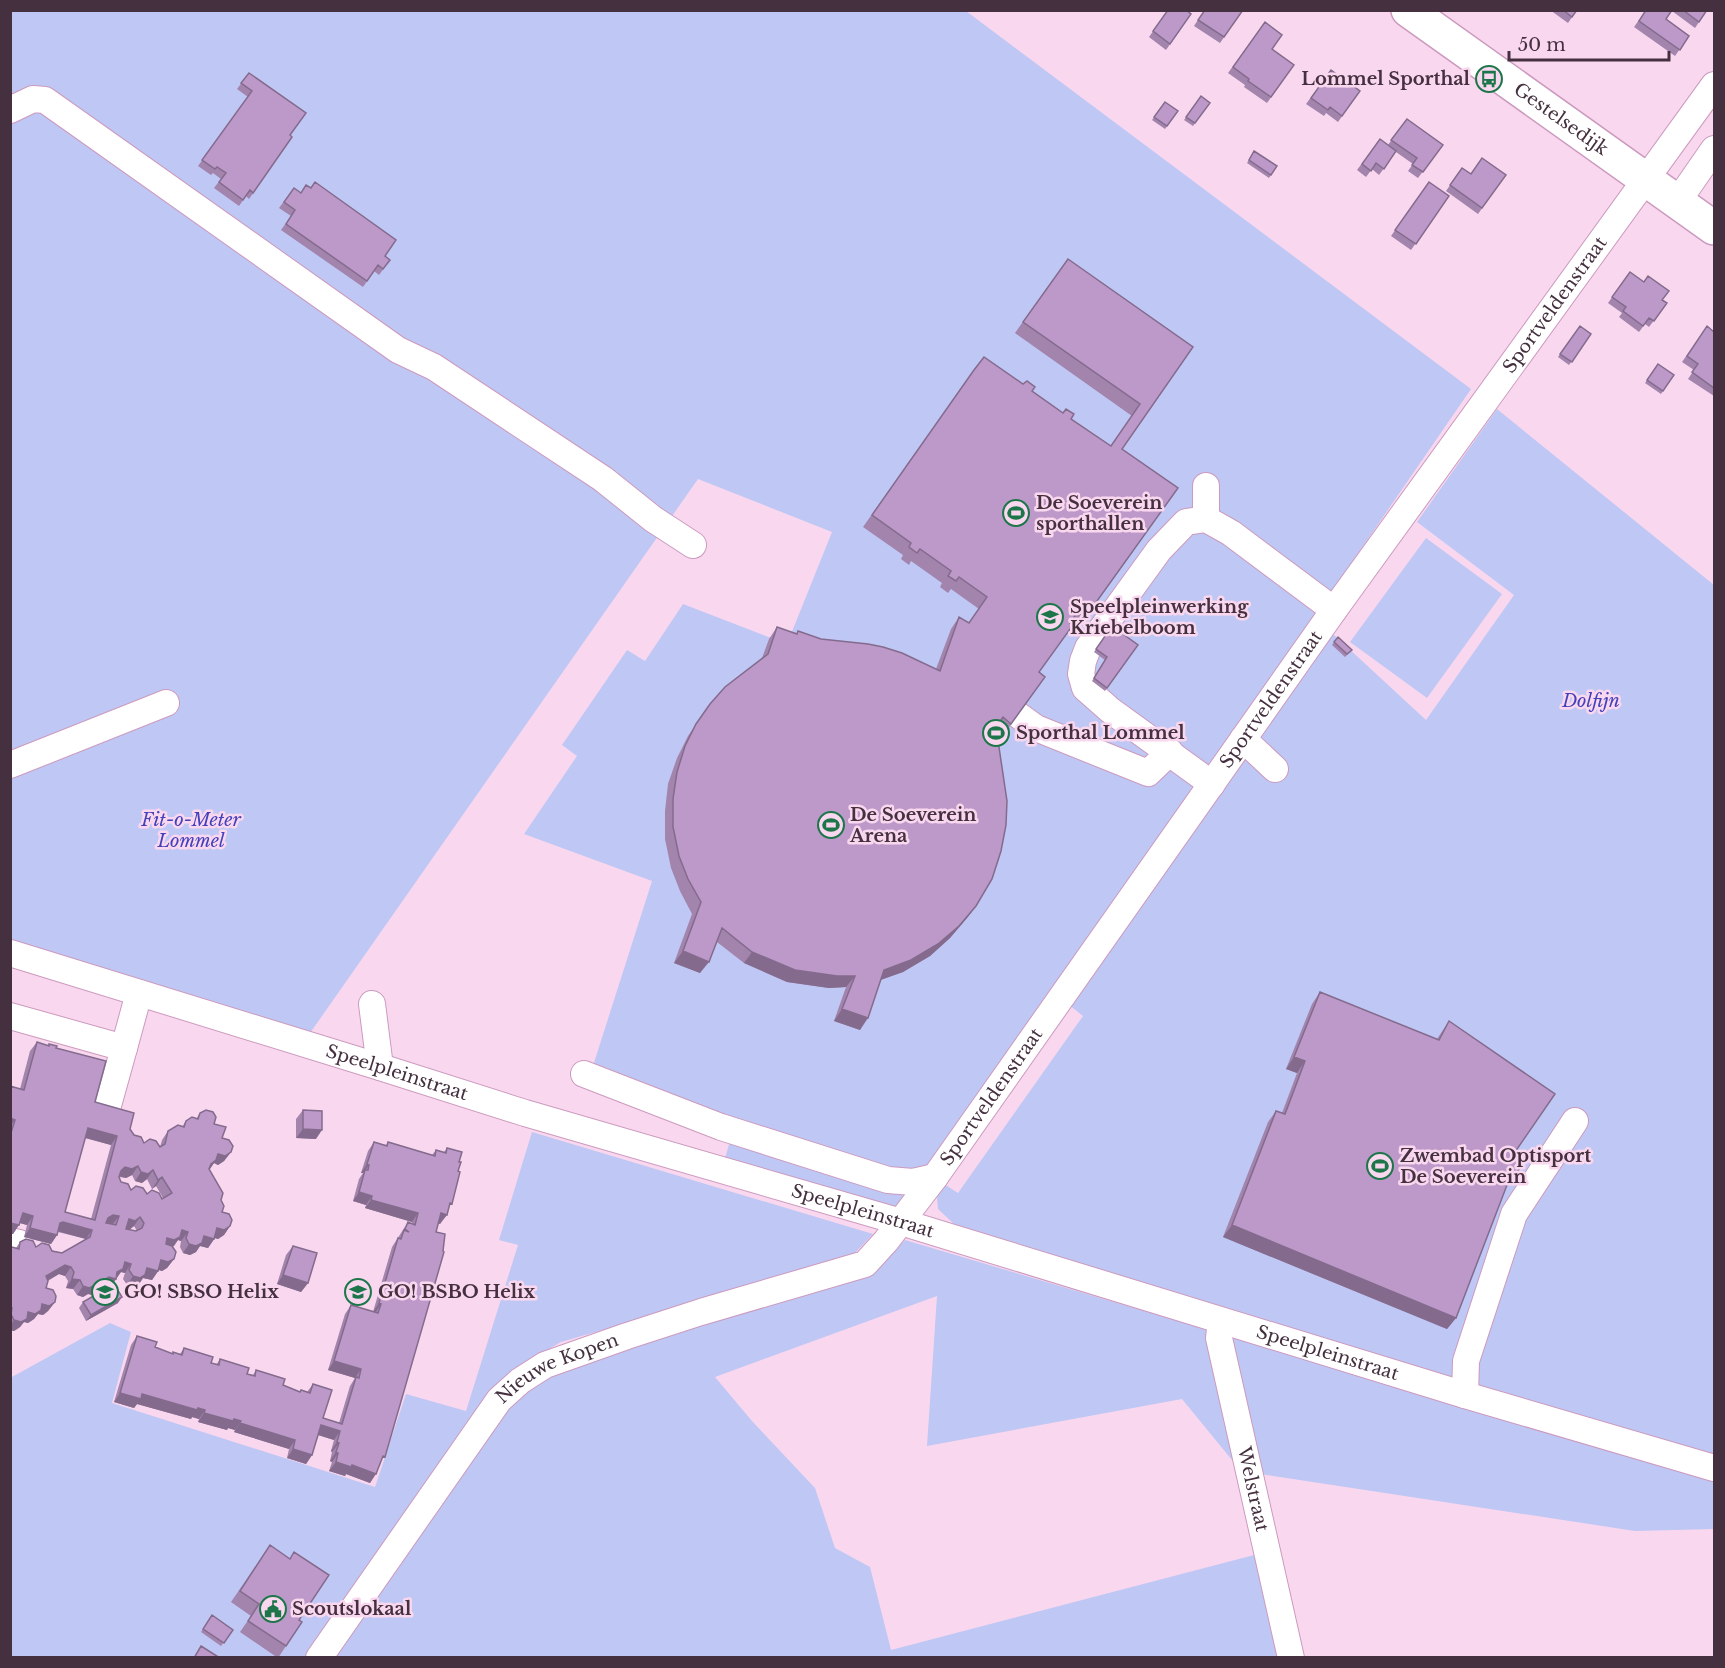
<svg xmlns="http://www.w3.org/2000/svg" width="1725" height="1668" font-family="'Libre Baskerville',serif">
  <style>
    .green { fill: #bfc7f4 }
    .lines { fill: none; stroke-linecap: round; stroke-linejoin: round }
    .minor-casing { stroke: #cc9abe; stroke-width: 28 }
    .major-casing { stroke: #cc9abe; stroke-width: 36 }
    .minor { stroke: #fff; stroke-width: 26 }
    .major { stroke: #fff; stroke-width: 33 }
    .wall { fill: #a284ad; fill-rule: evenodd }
    .shaded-wall { fill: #846b8d }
    .building { fill: #bc99c9; stroke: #846b8d; stroke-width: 1.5; fill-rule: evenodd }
    .labels { text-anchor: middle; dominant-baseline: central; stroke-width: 5; stroke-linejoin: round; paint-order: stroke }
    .poi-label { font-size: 18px; font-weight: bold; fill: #45303f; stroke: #f9d8ef; text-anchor: start }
    .street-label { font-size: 18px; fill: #45303f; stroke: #f9d8ef }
    .park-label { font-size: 18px; font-style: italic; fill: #4240bb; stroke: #f9d8ef }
  </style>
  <rect width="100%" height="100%" fill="#f9d8ef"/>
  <!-- green -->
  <path class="green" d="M11,11H966L1471,389L1214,763L901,1205L880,1208L725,1158L736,1121L592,1069L652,881L524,834L577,756L562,745L627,650L645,661L683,604L787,644L832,532L698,479L308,1036L11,942Z
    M1497,409L1714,585V1459L980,1234L954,1224L938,1209L937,1197L941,1182L958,1193L1083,1016L1068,1004L1333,634L1426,720L1514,595L1417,522Z
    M1426,538L1502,594L1427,698L1350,642Z
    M532,1132L873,1234L850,1258L561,1342L528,1361L502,1381L309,1657H11L10,1378L110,1323L131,1332L112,1403L375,1487L406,1394L466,1411L518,1245L499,1240Z
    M905,1240L1714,1480V1529L1635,1531L1241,1471L1182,1399L927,1446L937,1296L715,1377L752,1421L815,1488L835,1548L870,1567L891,1650L1258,1554L1280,1657L329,1658L513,1395L552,1365L883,1262Z"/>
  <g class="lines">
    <defs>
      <g id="minor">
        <path d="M10,110L33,99L45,100L398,350L434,367L603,479L653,519L693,545"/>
        <path d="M1678,201L1714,149"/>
        <path d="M1206,519V486"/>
        <path d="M1018,715L1036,728L1148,773L1170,752"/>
        <path d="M1243,739L1275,769"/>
        <path d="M10,765L166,703"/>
        <path d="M1212,784L1110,710L1085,688L1081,674L1083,661L1088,648L1159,550L1186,522L1206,519L1231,533L1334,610"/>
        <path id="s1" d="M10,953L380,1067L525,1113L901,1222L1465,1395L1714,1468"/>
        <path d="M372,1004L380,1067"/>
        <path d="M10,1016L124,1048L139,993"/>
        <path d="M584,1074L721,1127L888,1180L913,1182L935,1177"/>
        <path d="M107,1109L124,1048"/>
        <path d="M10,1241L19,1243"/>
        <path id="s2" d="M1221,1321L1219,1338L1291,1658"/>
        <path d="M1465,1395L1466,1361L1514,1214L1575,1121"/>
        <path id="s3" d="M319,1658L499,1400L520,1381L545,1365L627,1336L701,1312L865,1264L886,1241L935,1177L1334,610L1714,85"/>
      </g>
      <g id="major">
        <path id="s4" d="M1408,10L1714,228"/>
      </g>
    </defs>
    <!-- minor casing -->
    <use href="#minor" class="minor-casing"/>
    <!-- major casing -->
    <use href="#major" class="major-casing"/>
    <!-- minor -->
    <use href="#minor" class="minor"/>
    <!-- major -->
    <use href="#major" class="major"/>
  </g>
  <!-- wall -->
  <path class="wall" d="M1168,10L1191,14L1166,50L1149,37Z
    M1200,10H1243L1220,43L1194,26L1203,12Z
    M1550,10H1577L1568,23Z
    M1646,10H1707L1695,28L1672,11L1666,19L1689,36L1675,56L1634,27Z
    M1265,22L1272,50L1294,65L1267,103L1244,87L1245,85L1228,73Z
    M1331,70L1360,91L1338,122L1326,113L1324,116L1306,104Z
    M249,73L290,135L292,137L249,199L246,196L239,206L214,188L221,179L213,173L211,175L198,166L248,97L237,89Z
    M1201,96L1210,103L1193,126L1184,120Z
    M1165,102L1178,111L1165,129L1152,120Z
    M1407,119L1443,145L1418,178L1408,171L1413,164L1396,152L1379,175L1372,169L1366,177L1357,170L1380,139L1388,145Z
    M1254,151L1277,166L1269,178L1247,163Z
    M1462,168L1471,174L1506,175L1478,214L1446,191Z
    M1429,182L1449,196L1411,250L1391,236Z
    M294,188L390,260L379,275L374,271L363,287L281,230L291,216L279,208Z
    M1068,259L1193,347L1122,449L1178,488L1079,627L1071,622L1070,623L1039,672L1045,677L1003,736L996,731L976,906L967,918L950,938L930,956L903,972L880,980L860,1030L834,1021L846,987L829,988L787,982L744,963L717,942L700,973L674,963L692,914L680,891L671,868L665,839V811L668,784L677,758L688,736L710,704L762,658L769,639L777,627L796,634L798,631L821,639L936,669L951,629L959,617L969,623L979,609L951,589L948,593L940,587L942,583L911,561L909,565L901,559L903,555L863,527L974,370L1032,391L1111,446L1132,416L1015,333Z
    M1630,272L1667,303L1649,327L1645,324L1639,332L1619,317L1622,313L1608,303Z
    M1580,326L1591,334L1569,365L1558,357Z
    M1707,326L1714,332V396L1688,379L1694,370L1682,362Z
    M1658,364L1674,375L1661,394L1645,383Z
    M1112,626L1138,645L1105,691L1092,681L1105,660L1094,652Z
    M1338,637L1352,650L1345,657L1332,645Z
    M1320,992L1437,1039L1449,1021L1515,1152L1506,1187L1456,1318L1447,1329L1223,1237L1268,1122L1276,1111L1282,1113L1297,1073L1286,1069L1312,1004Z
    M37,1042L48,1045L49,1044L56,1048L95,1102L130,1129L134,1135L144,1143L160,1147L162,1140L168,1131L182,1127L186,1121L196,1119L200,1113L214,1124L231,1152L224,1161L218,1165L214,1163L209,1170L221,1200L222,1212L230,1226L224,1235L218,1239L215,1238L208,1248L200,1246L196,1252L190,1255L183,1253L180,1247L181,1241L178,1240L172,1247L174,1259L167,1268L162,1271L159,1270L152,1280L143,1278L139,1284L134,1287L127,1285L123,1279L125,1273L121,1272L110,1286L118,1303L86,1321L79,1308L83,1302L95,1295L88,1294L83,1297L77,1295L73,1289L66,1288L68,1281L65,1276L59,1274L48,1281L46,1288L55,1302L48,1311L43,1315L38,1314L34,1319L28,1323L24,1322L20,1327L14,1331L10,1330V1248H16L20,1242L62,1253L86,1239L58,1232L57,1235L51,1244L24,1237L27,1225L20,1223L13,1234H10V1086L20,1089L30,1051ZM85,1138L111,1145L91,1219L65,1212ZM132,1175L135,1181L142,1183L147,1179L152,1189L156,1186L163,1198L131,1190L121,1182L119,1177L126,1178ZM134,1226L137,1231L129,1230ZM102,1286L109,1287L96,1295Z
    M303,1110L316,1139L296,1138V1119Z
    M374,1142L386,1145L388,1142L432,1155L436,1150L444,1152L447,1148L459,1162L448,1209L440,1224L438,1223L380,1465L370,1483L346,1474L345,1476L329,1471L332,1462L330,1461L332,1452L331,1451L334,1440L318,1435L312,1455L306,1464L287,1458L289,1449L234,1432L235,1430L228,1428L227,1430L198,1422L199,1419L192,1417L191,1419L137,1404L134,1408L114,1402L131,1345L137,1336L155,1347L172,1354L173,1352L180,1354L184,1348L211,1363L216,1365L220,1359L247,1374L253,1375L256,1370L283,1385L299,1392L301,1390L307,1392L313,1384L323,1418L339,1423L350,1386L355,1378L328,1370L345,1314L351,1305L373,1312L392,1247L408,1222L412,1224V1222L365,1208L366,1205L353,1201L359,1179L363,1173H361L368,1151Z
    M293,1246L308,1283L301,1292L277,1284L286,1255Z
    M270,1545L299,1620L302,1622L278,1658L240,1632L251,1616L231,1602Z
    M212,1615L233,1630L221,1646L201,1632Z"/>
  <!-- shaded-wall -->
  <path class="shaded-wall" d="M976,906L967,918L950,938L930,956L903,972L875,982L884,970Z
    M683,951L709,962L700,973L674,963Z
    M752,952L855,976L846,987L829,988L787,982L744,963Z
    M842,1009L868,1018L860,1030L834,1021Z
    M1294,1057L1305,1061L1297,1073L1286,1069Z
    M10,1118L15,1120L10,1126Z
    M88,1128L117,1136L111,1145L82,1137Z
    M303,1129L322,1130L316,1139L296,1138Z
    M231,1152L224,1161L218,1165L214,1163L210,1169L205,1173L218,1154Z
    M367,1164L369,1165L363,1173H361Z
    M138,1166L132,1175L126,1178L119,1176L121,1171L125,1167Z
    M153,1170L147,1179L142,1183L135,1181L141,1172Z
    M162,1177L156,1186L152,1189L158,1180Z
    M359,1192L372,1196L366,1205L353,1201Z
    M371,1200L418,1213L412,1222L365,1208Z
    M23,1213L33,1216L27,1225L16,1222Z
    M441,1213L447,1215L440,1224L435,1222Z
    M113,1215L119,1216L112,1225L102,1226L108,1218Z
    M140,1217L134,1226L129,1230L123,1228L129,1219Z
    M63,1222L92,1230L86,1239L57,1231L60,1223Z
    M10,1223L19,1225L13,1234H10Z
    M1232,1225L1456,1318L1447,1329L1223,1237Z
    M230,1226L224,1235L218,1239L211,1237L217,1228Z
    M30,1228L57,1235L51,1244L24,1237Z
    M182,1230L188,1232L181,1241L178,1240L174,1246L168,1249L161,1247L167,1238Z
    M204,1236L214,1239L208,1248L200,1246L196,1252L190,1255L183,1253L189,1244Z
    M174,1259L167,1268L162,1271L155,1269L161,1260Z
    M125,1262L131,1264L125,1273L121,1272L110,1288L103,1286L95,1296L88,1294L83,1297L77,1295L83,1286L104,1280Z
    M65,1265L71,1267L65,1276L59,1274L39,1285L46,1276Z
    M147,1268L158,1271L152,1280L143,1278L139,1284L134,1287L127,1285L133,1276Z
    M283,1275L308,1283L301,1292L277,1284Z
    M72,1279L80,1280L73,1289L66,1288Z
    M122,1297L118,1303L86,1321L91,1315Z
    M55,1302L48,1311L43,1315L38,1314L34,1319L28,1323L24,1322L20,1327L14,1331L10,1330V1326L14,1320L42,1304Z
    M379,1303L381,1304L375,1313L373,1312Z
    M334,1361L361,1369L355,1378L328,1370Z
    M120,1393L142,1394L205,1410L199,1419L192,1417L191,1419L137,1404L134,1408L114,1402Z
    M204,1413L241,1421L235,1430L228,1428L227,1430L198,1422Z
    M240,1423L295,1440L289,1449L234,1432Z
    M321,1425L340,1431L334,1440L315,1434Z
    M337,1442L339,1443L332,1452L331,1451Z
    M293,1449L312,1455L306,1464L287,1458Z
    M336,1452L338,1453L332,1462L330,1461Z
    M336,1462L352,1465L376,1474L370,1483L346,1474L345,1476L329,1471Z"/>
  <!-- building -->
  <path class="building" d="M1168,10H1186L1191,14L1170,44L1153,31Z
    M1205,10H1243L1224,37L1198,20Z
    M1563,10H1577L1572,17Z
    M1646,10H1672L1666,19L1689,36L1680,50L1639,21Z
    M1683,10H1707L1699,22Z
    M1265,22L1282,35L1272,49L1294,65L1271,97L1248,81L1249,79L1233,67Z
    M1331,70L1360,91L1342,116L1330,107L1328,110L1311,98Z
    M249,73L306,113L290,135L292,137L253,193L250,190L243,200L219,182L226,173L217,167L215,169L202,160L252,91L241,83Z
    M1201,96L1210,103L1195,123L1186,117Z
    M1165,102L1178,111L1167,126L1154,117Z
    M1407,119L1443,145L1423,172L1412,165L1417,158L1391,140Z
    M1380,139L1396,151L1384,169L1376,163L1371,171L1362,164Z
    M1254,151L1277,166L1271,175L1249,160Z
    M1482,158L1506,175L1482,208L1450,185L1462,168L1471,174Z
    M315,182L396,240L385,256L390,260L383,269L378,265L367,281L286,224L295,210L284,202L294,188L301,193L306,185L311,188Z
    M1429,182L1449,196L1416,244L1395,230Z
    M1068,259L1193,347L1122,449L1178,488L1087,615L1079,610L1070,623L1073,625L1039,672L1045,677L1011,724L1003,717L996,727L1007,801L1006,825L1001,851L992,879L976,906L959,926L938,944L911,960L884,970L868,1018L842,1009L855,976H837L795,970L752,952L722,928L709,962L683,951L701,902L688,879L679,856L673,827V799L677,772L685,746L696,724L710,704L725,687L768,654L777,627L797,634L798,631L821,639L868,644L883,647L902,653L940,671L959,617L969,623L987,597L959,577L956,581L948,576L951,571L920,549L917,553L909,547L911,543L872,515L974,370L984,357L1023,384L1027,381L1035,387L1032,391L1063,413L1066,409L1074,414L1071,419L1111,446L1140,404L1023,322Z
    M1630,272L1644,282L1648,276L1669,291L1662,300L1667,303L1654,321L1649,318L1643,326L1623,311L1626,307L1612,297Z
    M1580,326L1591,334L1572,362L1560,354Z
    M1707,326L1714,332V388L1692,372L1698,364L1687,356Z
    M1658,364L1674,375L1663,391L1647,380Z
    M1112,626L1138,645L1107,688L1094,678L1107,657L1096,649Z
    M1338,637L1352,650L1347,654L1334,642Z
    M1320,992L1439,1040L1449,1021L1555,1094L1515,1152L1526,1160L1507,1185L1456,1318L1232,1225L1276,1111L1285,1114L1305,1061L1294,1057Z
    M37,1042L49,1046V1044L57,1046L56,1048L106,1061L95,1102L134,1113L130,1129L134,1135L141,1137L144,1143L150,1139L156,1141L160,1147L165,1144L168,1131L178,1125L184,1127L186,1121L192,1117L198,1119L200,1113L206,1110L213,1112L216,1117L214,1124L226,1127L222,1138L229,1140L233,1146L231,1152L225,1156L218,1154L216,1160L211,1164L209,1169L223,1193L221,1200L224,1206L222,1212L229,1214L232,1220L230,1226L224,1230L217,1228L214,1239L204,1236L202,1243L196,1246L189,1244L186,1238L188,1232L182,1230L180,1237L174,1240L167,1238L166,1244L172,1246L176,1252L174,1259L168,1262L161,1260L158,1271L147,1268L145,1275L140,1278L133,1276L129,1270L131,1264L125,1262L123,1269L117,1272L116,1279L109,1277L104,1280L102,1287L95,1285L89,1288L83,1286L80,1280L72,1279L74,1272L71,1267L65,1265L46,1276L48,1281L46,1288L53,1290L56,1296L55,1302L49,1306L42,1304L41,1310L35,1314L28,1312L27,1319L21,1322L14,1320L11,1314L12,1308H10V1248L12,1247L19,1249L20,1242L26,1239L33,1241L36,1247L42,1243L49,1245L52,1251L62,1253L90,1237L92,1230L63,1222L60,1223L57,1235L30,1228L33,1216L23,1213L19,1225L10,1223V1136L15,1120L10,1118V1086L24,1090ZM88,1128L117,1136L95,1220L65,1212ZM138,1166L141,1172L148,1174L153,1170L158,1180L162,1177L172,1193L162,1199L159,1193L152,1190L147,1194L143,1188L136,1186L131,1190L128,1184L121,1182L119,1177L121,1171L125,1167L132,1169ZM113,1215L119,1216L116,1225L106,1223L108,1218ZM140,1217L144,1223L142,1228L136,1231L126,1229L129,1219L135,1221Z
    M303,1110L322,1111V1130L303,1129Z
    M374,1142L387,1146L388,1142L435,1156L436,1150L446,1153L447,1148L462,1152L459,1162H461L458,1171L460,1172L452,1204L450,1203L447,1215L441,1213L436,1232L445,1234L443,1251L444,1252L385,1457L383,1456L376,1474L352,1465L351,1467L336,1462L338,1453L336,1452L339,1443L337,1442L340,1431L321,1425L312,1455L293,1449L295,1440L240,1423L241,1421L234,1419L233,1421L204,1413L205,1410L198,1408L197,1410L142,1394L141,1399L120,1393L137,1336L157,1342L155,1347L173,1354V1352L182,1355L184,1348L213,1357L211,1363L219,1365L220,1359L249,1368L247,1374L255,1376L256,1370L285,1379L283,1385L300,1392L301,1390L310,1393L313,1384L332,1390L323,1418L342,1424L356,1377L359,1378L361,1369L334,1361L351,1305L378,1313L381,1304L379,1303L398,1238L401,1239L404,1230L409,1232L405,1229L408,1222L415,1225L418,1213L371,1200L372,1196L359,1192L365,1170H368L369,1165L367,1164Z
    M293,1246L317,1253L308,1283L283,1275Z
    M114,1284L122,1297L91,1315L83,1302Z
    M270,1545L290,1559L294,1552L329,1575L299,1620L302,1622L286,1646L248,1621L259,1604L240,1591Z
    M212,1615L233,1630L224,1643L203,1629Z
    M201,1646L220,1658H194Z"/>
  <!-- icons -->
  <defs>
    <symbol id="bus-ring" viewBox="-11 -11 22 22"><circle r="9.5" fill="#f9d8ef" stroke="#1d764a" stroke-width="1.5"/><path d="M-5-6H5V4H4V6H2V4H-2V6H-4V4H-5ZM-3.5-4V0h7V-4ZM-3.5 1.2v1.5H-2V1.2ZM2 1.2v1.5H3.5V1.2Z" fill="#1d764a"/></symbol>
    <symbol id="stadium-ring" viewBox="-11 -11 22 22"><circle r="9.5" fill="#f9d8ef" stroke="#1d764a" stroke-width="1.5"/><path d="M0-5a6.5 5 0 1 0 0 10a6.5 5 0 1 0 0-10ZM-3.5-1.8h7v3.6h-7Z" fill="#1d764a"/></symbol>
    <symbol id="school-ring" viewBox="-11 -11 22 22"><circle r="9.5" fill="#f9d8ef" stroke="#1d764a" stroke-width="1.5"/><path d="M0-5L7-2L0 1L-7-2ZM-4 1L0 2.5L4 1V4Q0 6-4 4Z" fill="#1d764a"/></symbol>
    <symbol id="civic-ring" viewBox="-11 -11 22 22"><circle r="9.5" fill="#f9d8ef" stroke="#1d764a" stroke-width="1.5"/><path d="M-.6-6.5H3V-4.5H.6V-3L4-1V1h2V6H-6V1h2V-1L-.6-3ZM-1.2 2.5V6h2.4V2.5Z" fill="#1d764a"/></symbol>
  </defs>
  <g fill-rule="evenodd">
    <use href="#bus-ring" x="1474" y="64" width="30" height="30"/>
    <use href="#stadium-ring" x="1001" y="498" width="30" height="30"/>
    <use href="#school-ring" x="1035" y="602" width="30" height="30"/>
    <use href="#stadium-ring" x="981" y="718" width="30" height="30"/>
    <use href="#stadium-ring" x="816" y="810" width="30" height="30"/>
    <use href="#stadium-ring" x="1365" y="1151" width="30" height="30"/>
    <use href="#school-ring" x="90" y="1277" width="30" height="30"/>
    <use href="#school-ring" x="343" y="1277" width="30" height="30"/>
    <use href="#civic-ring" x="258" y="1594" width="30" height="30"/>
  </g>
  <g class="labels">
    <!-- poi labels -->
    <g class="poi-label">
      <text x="1470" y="79" text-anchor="end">Lommel Sporthal</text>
      <text x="1036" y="503">De Soeverein<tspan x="1036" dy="21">sporthallen</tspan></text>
      <text x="1070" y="607">Speelpleinwerking<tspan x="1070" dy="21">Kriebelboom</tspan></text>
      <text x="1016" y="733">Sporthal Lommel</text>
      <text x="850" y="815">De Soeverein<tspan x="850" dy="21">Arena</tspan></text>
      <text x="1400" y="1156">Zwembad Optisport<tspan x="1400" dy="21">De Soeverein</tspan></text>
      <text x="124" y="1292">GO! SBSO Helix</text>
      <text x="378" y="1292">GO! BSBO Helix</text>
      <text x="292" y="1609">Scoutslokaal</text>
    </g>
    <!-- street labels -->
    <g class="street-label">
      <text stroke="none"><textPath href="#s4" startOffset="188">Gestelsedijk</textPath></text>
      <text stroke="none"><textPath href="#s3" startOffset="1890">Sportveldenstraat</textPath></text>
      <text stroke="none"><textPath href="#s3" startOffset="1404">Sportveldenstraat</textPath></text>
      <text stroke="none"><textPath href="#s1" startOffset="405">Speelpleinstraat</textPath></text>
      <text stroke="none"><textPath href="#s3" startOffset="918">Sportveldenstraat</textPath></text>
      <text stroke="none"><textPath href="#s1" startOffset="891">Speelpleinstraat</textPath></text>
      <text stroke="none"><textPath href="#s1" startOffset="1377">Speelpleinstraat</textPath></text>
      <text stroke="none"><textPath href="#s3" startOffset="382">Nieuwe Kopen</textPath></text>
      <text stroke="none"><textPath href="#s2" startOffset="172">Welstraat</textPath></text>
    </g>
    <!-- park labels -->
    <g class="park-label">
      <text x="1591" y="701">Dolfijn</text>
      <text x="191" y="820">Fit-o-Meter<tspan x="191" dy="21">Lommel</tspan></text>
    </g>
  </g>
  <!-- border -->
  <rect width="1725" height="1668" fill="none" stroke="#45303f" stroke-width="24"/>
  <!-- scale -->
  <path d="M1509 51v9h160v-9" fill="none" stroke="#45303f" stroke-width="3"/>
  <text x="1518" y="51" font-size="18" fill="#45303f" stroke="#f9d8ef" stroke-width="4.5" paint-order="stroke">50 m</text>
</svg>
